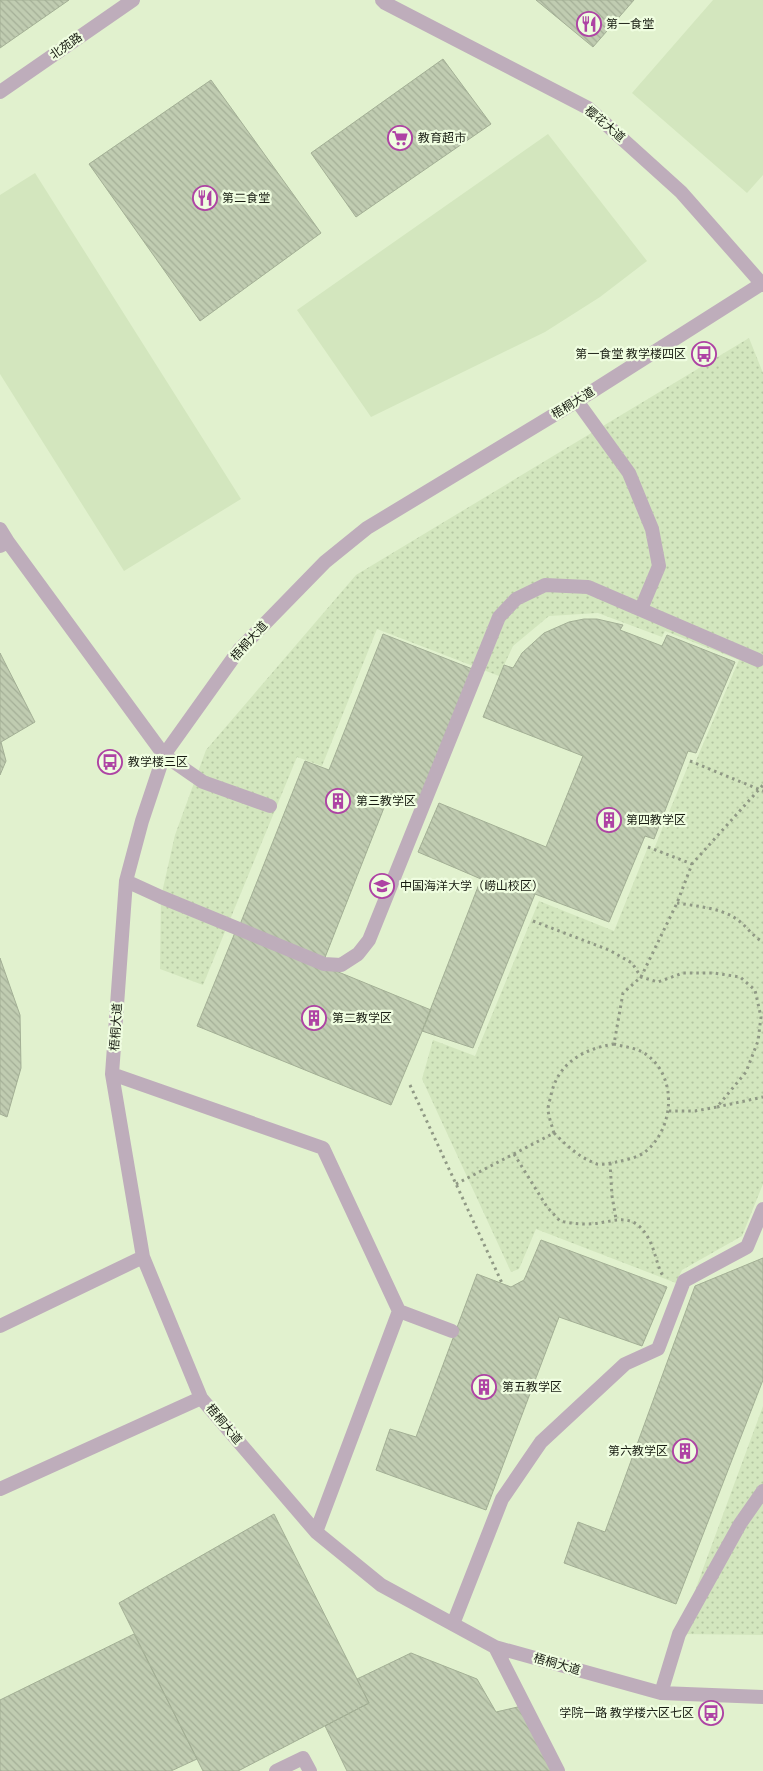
<svg xmlns="http://www.w3.org/2000/svg" width="763" height="1771" font-family="'Source Serif 4','Noto Sans SC',serif">
  <style>
    .built { fill: #e1f1ce }
    .grass { fill: #d3e6be }
    .park { fill: url(#park-dots) }
    .building { fill: url(#building-back-hatch); stroke: #a3af95 }
    .lines { fill: none; stroke-linecap: round; stroke-linejoin: round }
    .path { stroke: #909985; stroke-width: 3; stroke-dasharray: 2.5 4; stroke-linecap: butt }
    .service { stroke: #beadbb; stroke-width: 14 }
    .labels { text-anchor: middle; dominant-baseline: central; stroke-width: 4.5; stroke-linejoin: round; paint-order: stroke }
    .poi-label { font-size: 12px; fill: #171b11; stroke: #effde0; text-anchor: start }
    .street-label { font-size: 12px; fill: #171b11; stroke: #effde0 }
  </style>
  <defs>
    <pattern id="park-dots" width="8" height="8" patternUnits="userSpaceOnUse" patternTransform="scale(1.25)"><rect width="8" height="8" fill="#d3e6be"/><path d="M2 2h.1M6 6h.1" fill="none" stroke="#b4c5a2" stroke-width="1.8" stroke-linecap="round"/></pattern>
    <pattern id="building-back-hatch" width="6" height="6" patternUnits="userSpaceOnUse" patternTransform="scale(1.25)"><rect width="6" height="6" fill="#c0ccb1"/><path d="M-1 5l2 2M0 0l6 6M5-1l2 2" fill="none" stroke="#a4af97"/></pattern>
  </defs>
  <rect width="100%" height="100%" fill="#effde0"/>
  <!-- built -->
  <path class="built" d="M0,0H763V1771H0Z"/>
  <!-- grass -->
  <path class="grass" d="M713,0H763V175L747,193L632,93Z
    M548,134L647,261L600,297L545,332L371,417L297,310Z
    M35,173L241,499L124,571L0,374V195Z"/>
  <!-- park -->
  <path class="park" d="M749,338L763,373V1184L742,1236L682,1270L676,1283L536,1229L519,1269L511,1272L422,1079L433,1040L475,1056L539,901L614,931L648,847L654,849L690,761L695,763L739,660L665,631L662,637L598,613L549,616L513,646L499,676L377,629L322,766L297,757L203,985L160,969L161,897L175,835L206,750L356,575Z
    M763,1406V1635L679,1634Z"/>
  <!-- building -->
  <path class="building" d="M0,0H69L0,48Z
    M536,0H634L593,47Z
    M443,59L491,124L356,217L311,153Z
    M211,80L321,233L200,321L89,164Z
    M584,619H597L623,625L620,630L662,646L667,635L735,662L696,753L688,751L654,839L645,836L609,922L535,894L473,1048L422,1031L481,879L418,852L439,803L546,847L583,756L483,717L504,665L513,668L522,653L544,633L569,622Z
    M383,634L475,670L420,807L389,795L324,960L239,927L305,761L329,770Z
    M0,653L35,722L1,742L6,761L0,775Z
    M236,930L431,1010L391,1105L197,1026Z
    M0,958L20,1015L21,1068L7,1117L0,1114Z
    M541,1240L667,1287L642,1346L559,1317L486,1510L376,1470L390,1429L416,1437L477,1274L511,1287L524,1280Z
    M763,1258V1380L676,1604L564,1563L578,1522L605,1532L695,1286Z
    M274,1514L369,1703L238,1771H203L119,1603Z
    M134,1634L197,1759L171,1771H0V1700Z
    M411,1653L477,1679L496,1712L522,1706L554,1771H347L325,1726L369,1703L357,1679Z"/>
  <g class="lines">
    <!-- path -->
    <path class="path" d="M690,761L763,791
      M648,847L692,864
      M677,903C696,906 720,908 735,918C746,925 752,936 763,942
      M533,921L609,950L632,963L641,977L658,982L683,973H714L740,977L755,990L761,1017L758,1041L746,1072L717,1107L695,1111H669
      M410,1085L502,1283
      M717,1107L763,1097
      M554,1133C567,1146 580,1158 597,1164C603,1165 610,1163 616,1162C625,1160 637,1158 645,1152C674,1129 678,1078 647,1055C638,1048 625,1047 614,1044
      M514,1154L547,1207L560,1221C569,1223 578,1224 587,1224C611,1224 631,1209 647,1236C655,1248 656,1264 663,1276
      M610,1163L612,1196L616,1219
      M456,1184L554,1133C552,1126 549,1118 548,1110C548,1105 550,1100 551,1095C558,1063 583,1049 614,1044L623,993L641,977L677,903L692,864L763,785"/>
    <!-- service -->
    <path class="service" d="M382,0L385,3L588,108L681,192L763,285
      M0,92L133,0
      M763,283L577,401L367,528L325,562L239,650L164,755L142,821L126,881L112,1074L143,1257L201,1398L316,1532L381,1585L495,1647L661,1693L763,1697
      M577,401L629,473L652,529L659,566L641,609
      M0,529L8,542L0,546
      M8,542L164,755L203,782L270,806
      M126,881L161,897L324,964L341,965L358,954L369,940L499,617L516,599L545,585L588,587L758,660
      M112,1074L323,1148L399,1311
      M0,1326L143,1257
      M0,1489L201,1398
      M316,1532L399,1311L452,1331
      M453,1624L502,1499L541,1442L625,1364L658,1349L684,1281L747,1247L763,1209
      M495,1647L558,1771
      M661,1693L679,1634L740,1524L763,1491
      M276,1771L303,1758L310,1771"/>
  </g>
  <!-- icons -->
  <defs>
    <symbol id="restaurant-ring" viewBox="-11 -11 22 22"><circle r="9.5" fill="#effde0" stroke="#ae43a4" stroke-width="1.5"/><path d="M-5-6h1v4h1v-4h1v4h1v-4h1v5L-1.5 .5V6h-2V.5L-5-1ZM5-6V6H3V1.5H1.5Q1.5-4 5-6Z" fill="#ae43a4"/></symbol>
    <symbol id="supermarket-ring" viewBox="-11 -11 22 22"><circle r="9.5" fill="#effde0" stroke="#ae43a4" stroke-width="1.5"/><path d="M-6-5.5h2.5l.6 2H6L4.5 2H-2.5L-4.4-4H-6ZM-1.5 3.2a1.3 1.3 0 1 0 .1 0ZM3 3.2a1.3 1.3 0 1 0 .1 0Z" fill="#ae43a4"/></symbol>
    <symbol id="bus-ring" viewBox="-11 -11 22 22"><circle r="9.5" fill="#effde0" stroke="#ae43a4" stroke-width="1.5"/><path d="M-5-6H5V4H4V6H2V4H-2V6H-4V4H-5ZM-3.5-4V0h7V-4ZM-3.5 1.2v1.5H-2V1.2ZM2 1.2v1.5H3.5V1.2Z" fill="#ae43a4"/></symbol>
    <symbol id="building-ring" viewBox="-11 -11 22 22"><circle r="9.5" fill="#effde0" stroke="#ae43a4" stroke-width="1.5"/><path d="M-4-6H4V6H1V3H-1V6H-4ZM-2.5-4.3h1.7v1.8h-1.7ZM.8-4.3h1.7v1.8H.8ZM-2.5-1h1.7V.8h-1.7ZM.8-1h1.7V.8H.8Z" fill="#ae43a4"/></symbol>
    <symbol id="university-ring" viewBox="-11 -11 22 22"><circle r="9.5" fill="#effde0" stroke="#ae43a4" stroke-width="1.5"/><path d="M0-5L7-2L0 1L-7-2ZM-4 1L0 2.5L4 1V4Q0 6-4 4Z" fill="#ae43a4"/></symbol>
  </defs>
  <g fill-rule="evenodd">
    <use href="#restaurant-ring" x="575" y="10" width="28" height="28"/>
    <use href="#supermarket-ring" x="386" y="124" width="28" height="28"/>
    <use href="#restaurant-ring" x="191" y="184" width="28" height="28"/>
    <use href="#bus-ring" x="690" y="340" width="28" height="28"/>
    <use href="#bus-ring" x="96" y="748" width="28" height="28"/>
    <use href="#building-ring" x="324" y="787" width="28" height="28"/>
    <use href="#building-ring" x="595" y="806" width="28" height="28"/>
    <use href="#university-ring" x="368" y="872" width="28" height="28"/>
    <use href="#building-ring" x="300" y="1004" width="28" height="28"/>
    <use href="#building-ring" x="470" y="1373" width="28" height="28"/>
    <use href="#building-ring" x="671" y="1437" width="28" height="28"/>
    <use href="#bus-ring" x="697" y="1699" width="28" height="28"/>
  </g>
  <g class="labels">
    <!-- poi labels -->
    <g class="poi-label">
      <text x="606" y="24">第一食堂</text>
      <text x="418" y="138">教育超市</text>
      <text x="222" y="198">第二食堂</text>
      <text x="686" y="354" text-anchor="end">第一食堂 教学楼四区</text>
      <text x="128" y="762">教学楼三区</text>
      <text x="356" y="801">第三教学区</text>
      <text x="626" y="820">第四教学区</text>
      <text x="400" y="886">中国海洋大学（崂山校区）</text>
      <text x="332" y="1018">第二教学区</text>
      <text x="502" y="1387">第五教学区</text>
      <text x="668" y="1451" text-anchor="end">第六教学区</text>
      <text x="694" y="1713" text-anchor="end">学院一路 教学楼六区七区</text>
    </g>
    <!-- street labels -->
    <g class="street-label">
      <text transform="translate(66 46) rotate(-35)">北苑路</text>
      <text transform="translate(605 124) rotate(40)">樱花大道</text>
      <text transform="translate(573 403) rotate(-32)">梧桐大道</text>
      <text transform="translate(249 641) rotate(-48)">梧桐大道</text>
      <text transform="translate(116 1027) rotate(-86)">梧桐大道</text>
      <text transform="translate(224 1424) rotate(50)">梧桐大道</text>
      <text transform="translate(557 1664) rotate(16)">梧桐大道</text>
    </g>
  </g>
</svg>
